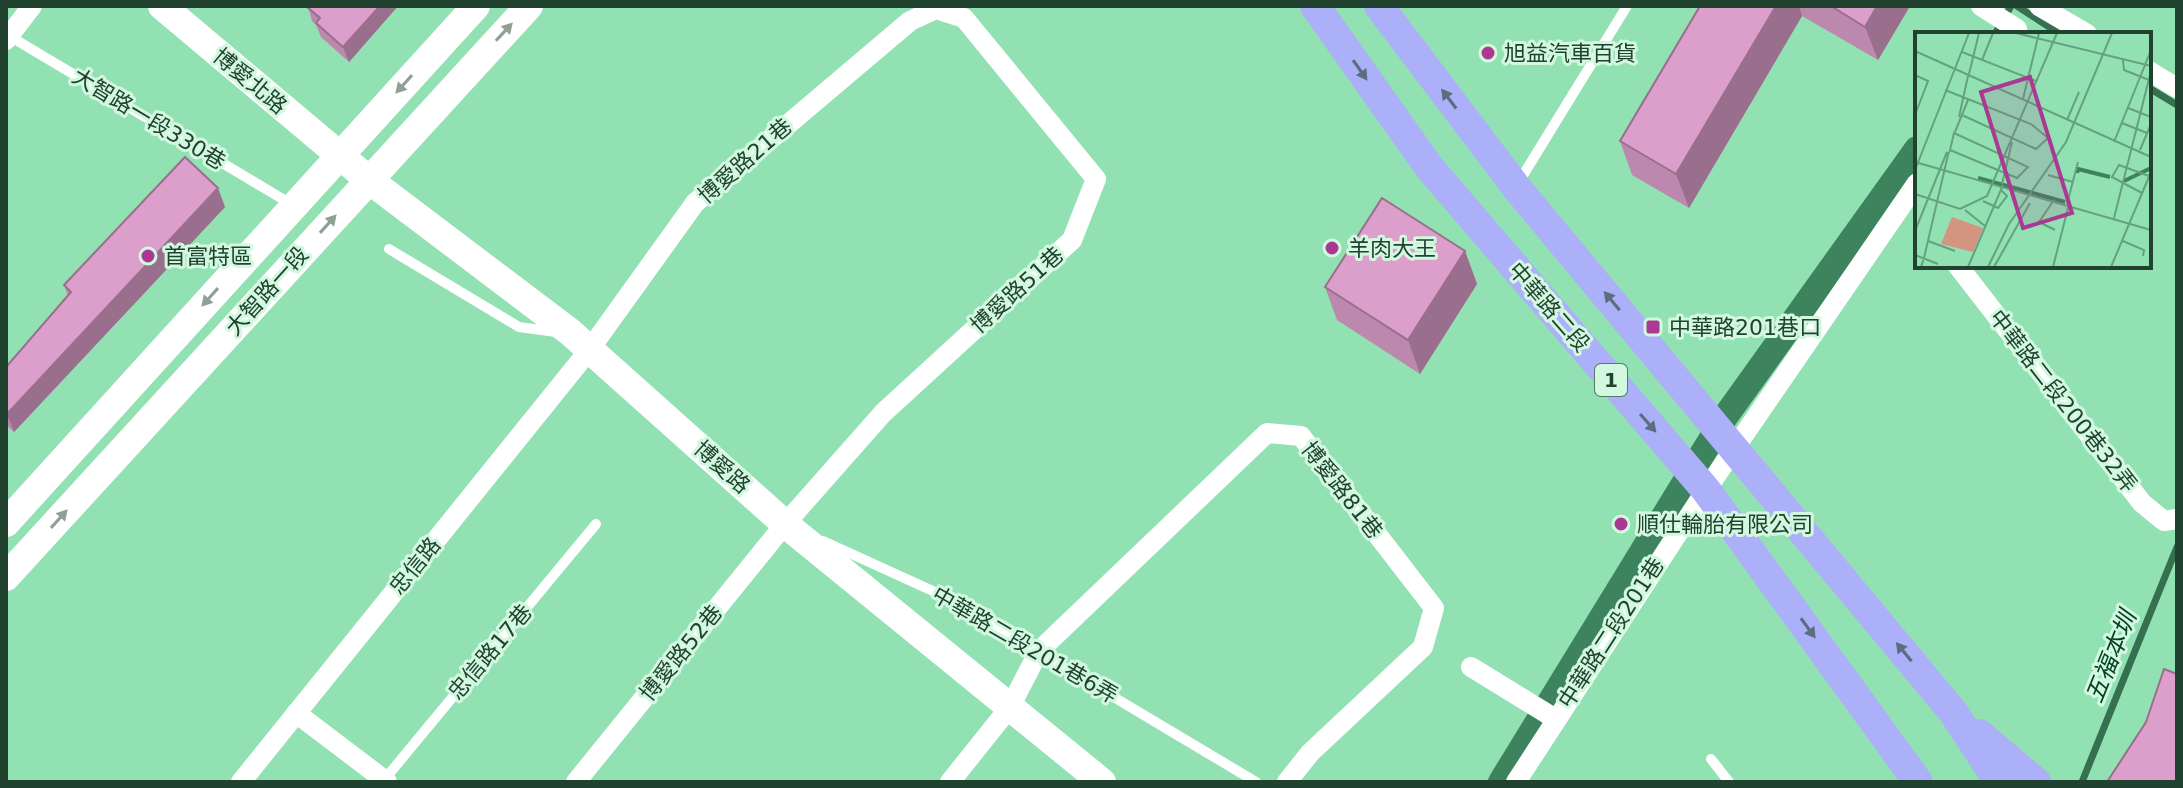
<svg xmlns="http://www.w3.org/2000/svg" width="2183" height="788" font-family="'DejaVu Sans','Noto Sans TC',sans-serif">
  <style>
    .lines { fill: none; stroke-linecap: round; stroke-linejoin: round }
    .stream { stroke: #357050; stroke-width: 7 }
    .canal { stroke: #3d845e; stroke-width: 26 }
    .lane { stroke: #fff; stroke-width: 10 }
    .street { stroke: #fff; stroke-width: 20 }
    .secondary { stroke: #fff; stroke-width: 28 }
    .primary { stroke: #acb0f8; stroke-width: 30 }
    .wall { fill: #bd88ae }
    .shaded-wall { fill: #9a6f8d }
    .building { fill: #dc9eca; stroke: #9a6f8d; stroke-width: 2 }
    .oneway { fill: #90a097 }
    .oneway2 { fill: #596e7f }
    .poi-dot { fill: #ab3892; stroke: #d2f8e0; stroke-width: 3 }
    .labels { text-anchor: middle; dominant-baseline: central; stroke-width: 6; stroke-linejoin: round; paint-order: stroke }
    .shield { fill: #d2f8e0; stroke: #567964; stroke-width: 2 }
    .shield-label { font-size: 20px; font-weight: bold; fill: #21422f }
    .poi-label { font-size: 22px; fill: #21422f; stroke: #d2f8e0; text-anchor: start }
    .street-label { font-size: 22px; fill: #21422f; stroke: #d2f8e0 }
    .water-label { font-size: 24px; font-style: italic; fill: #054126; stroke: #d2f8e0 }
    .inset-river { fill: none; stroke: #3d845e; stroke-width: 4 }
    .inset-road { fill: none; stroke: #65a17e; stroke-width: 2 }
    .view { fill: #ab3892; fill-opacity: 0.15; stroke: #ab3892; stroke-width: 4 }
    .inset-edge { fill: none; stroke: #21422f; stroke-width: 4 }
  </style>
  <rect width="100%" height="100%" fill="#92e1b3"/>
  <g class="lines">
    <!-- stream -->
    <path class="stream" d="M2017,6L2060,34
      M1995,34L2011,6
      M2149,88L2177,105
      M2082,782L2177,547"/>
    <!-- canal -->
    <path class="canal" d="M1501,782L1725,417L1917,149"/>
    <!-- lane -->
    <path class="lane" d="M6,34L291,204
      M1517,185L1627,6
      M389,249L519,327L556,332
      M823,541L946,597L1256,782
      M1711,759L1729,782
      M384,780L596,524"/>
    <!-- street -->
    <path class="street" d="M1981,6L2017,29
      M2039,6L2087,34
      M6,40L32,6
      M2149,71L2177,88
      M1958,266L2142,503L2164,521L2177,519
      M1471,667L1554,718
      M296,713L387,782
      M241,782L590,349L695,203L910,21L936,9L964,18L1096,179L1072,240L883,413L785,524L576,782
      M950,782L1010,707L1039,651L1267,433L1301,436L1434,608L1423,647L1310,753L1287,782
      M1516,782L1706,490L1917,183"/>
    <!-- secondary -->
    <path class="secondary" d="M162,6L369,180L570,332L785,524L1102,782
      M6,523L476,6
      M6,577L529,6"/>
    <!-- primary -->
    <path class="primary" d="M1315,6L1429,167L1706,490L1918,782
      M1379,6L1516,187L1953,712L1999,782
      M1979,734L2036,782"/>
  </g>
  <!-- wall -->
  <path class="wall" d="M308,6H398L349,62L321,37L316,25L312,21Z
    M1700,6H1910L1878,60L1802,16L1689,208L1632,175L1620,141Z
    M225,207L14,432L6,425V367L68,296L64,285Z
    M1465,251L1477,284L1420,374L1337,320L1325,287Z"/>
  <!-- shaded-wall -->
  <path class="shaded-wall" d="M380,6H398L349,62L343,47Z
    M1776,6H1799L1802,16L1689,208L1676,174Z
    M1877,6H1910L1878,60L1865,27Z
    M218,188L225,207L14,432L7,414Z
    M1465,251L1477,284L1420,374L1408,340Z"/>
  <!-- building -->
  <path class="building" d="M308,6H380L343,47L316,23L320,18L307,7Z
    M1700,6H1776L1676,174L1620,141Z
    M1831,6H1877L1865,27Z
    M185,157L218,188L7,414L6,367L71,292L64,285Z
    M1382,198L1465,251L1408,340L1325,287Z
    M2164,669L2177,674V782H2107L2146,722Z"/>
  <!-- one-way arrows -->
  <defs><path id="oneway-solid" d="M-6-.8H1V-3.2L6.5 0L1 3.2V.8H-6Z" transform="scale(2)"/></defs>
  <g class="oneway">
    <use href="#oneway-solid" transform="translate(504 32) rotate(-47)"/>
    <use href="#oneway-solid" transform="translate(404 84) rotate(132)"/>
    <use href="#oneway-solid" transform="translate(328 224) rotate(-48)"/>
    <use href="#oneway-solid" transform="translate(210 297) rotate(132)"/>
    <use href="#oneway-solid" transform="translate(59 519) rotate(-48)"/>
  </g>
  <g class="oneway2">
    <use href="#oneway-solid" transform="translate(1360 70) rotate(55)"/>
    <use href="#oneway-solid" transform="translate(1449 99) rotate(-127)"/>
    <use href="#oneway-solid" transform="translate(1612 301) rotate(-130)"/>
    <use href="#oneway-solid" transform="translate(1648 423) rotate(49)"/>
    <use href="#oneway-solid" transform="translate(1808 628) rotate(54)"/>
    <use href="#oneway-solid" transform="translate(1904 652) rotate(-129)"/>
  </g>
  <!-- markers -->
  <g class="poi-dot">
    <circle cx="1488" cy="53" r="8"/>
    <circle cx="1332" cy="248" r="8"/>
    <circle cx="148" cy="256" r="8"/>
    <rect x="1645" y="319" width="16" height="16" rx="4"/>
    <circle cx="1621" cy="524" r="8"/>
  </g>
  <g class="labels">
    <!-- shield labels -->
    <rect class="shield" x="1595" y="364" width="32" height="32" rx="6"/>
    <g class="shield-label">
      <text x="1611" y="380">1</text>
    </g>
    <!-- poi labels -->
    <g class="poi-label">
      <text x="1504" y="53">旭益汽車百貨</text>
      <text x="1348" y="248">羊肉大王</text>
      <text x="164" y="256">首富特區</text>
      <text x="1669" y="327">中華路201巷口</text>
      <text x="1637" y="524">順仕輪胎有限公司</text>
    </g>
    <!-- street labels -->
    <g class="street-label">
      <text transform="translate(250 81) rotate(40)">博愛北路</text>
      <text transform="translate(149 119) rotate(31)">大智路一段330巷</text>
      <text transform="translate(745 161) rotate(-41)">博愛路21巷</text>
      <text transform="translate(1017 290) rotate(-42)">博愛路51巷</text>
      <text transform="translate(267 291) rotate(-48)">大智路一段</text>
      <text transform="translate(1549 307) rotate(49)">中華路二段</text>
      <text transform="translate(2063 401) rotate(52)">中華路二段200巷32弄</text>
      <text transform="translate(722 467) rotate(42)">博愛路</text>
      <text transform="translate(1342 490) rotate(52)">博愛路81巷</text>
      <text transform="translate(415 566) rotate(-51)">忠信路</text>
      <text transform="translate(1611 633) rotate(-57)">中華路二段201巷</text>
      <text transform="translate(1025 645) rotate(30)">中華路二段201巷6弄</text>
      <text transform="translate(490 652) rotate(-50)">忠信路17巷</text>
      <text transform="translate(681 653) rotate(-51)">博愛路52巷</text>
    </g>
    <!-- water labels -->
    <g class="water-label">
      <text transform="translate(2111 657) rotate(-68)">五福本圳</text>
    </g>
  </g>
  <!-- overview -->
  <g transform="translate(1915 32)">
    <rect width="236" height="236" fill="#92e1b3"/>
    <path d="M37,185L68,196L58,220L26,212Z" fill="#d59480"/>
    <path class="inset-river" d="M162,141L163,137L195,145M63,146L150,170M209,149L236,136"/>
    <path class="inset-road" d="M101,1L236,34M0,19L236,125M47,20L121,49M67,28L78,1M208,28L209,38L234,48M54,42L64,1M0,43L13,49L0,83M30,58L116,92L133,106L121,117L47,83M108,67L124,1M213,76L236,85M44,85L53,44M152,88L164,60M207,91L232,101M40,100L53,68M199,110L236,18M225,118L236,92M0,130L236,198M0,138L54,1M133,143L158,150M87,152L97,110M227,161L197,145L204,133L234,144M0,162L45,177L72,164L142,1M139,168L124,190L140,198M68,169L83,176L92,164L86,158M152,172L163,130M50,178L70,194M199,186L236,39M0,199L32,120M13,209L40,219M208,209L229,218L228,224M0,223L23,232M6,235L9,226L22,170L33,123L35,118L39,101L113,135L102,146L35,118M53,235L88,153M73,235L94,192L151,110L197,1M79,235L115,171M138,235L154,172M196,235L236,140"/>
    <path class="view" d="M115,45L157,181L108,196L66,60Z"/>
    <rect width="236" height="236" class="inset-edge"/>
  </g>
  <!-- border -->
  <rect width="2183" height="788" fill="none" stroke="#21422f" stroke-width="16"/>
</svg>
